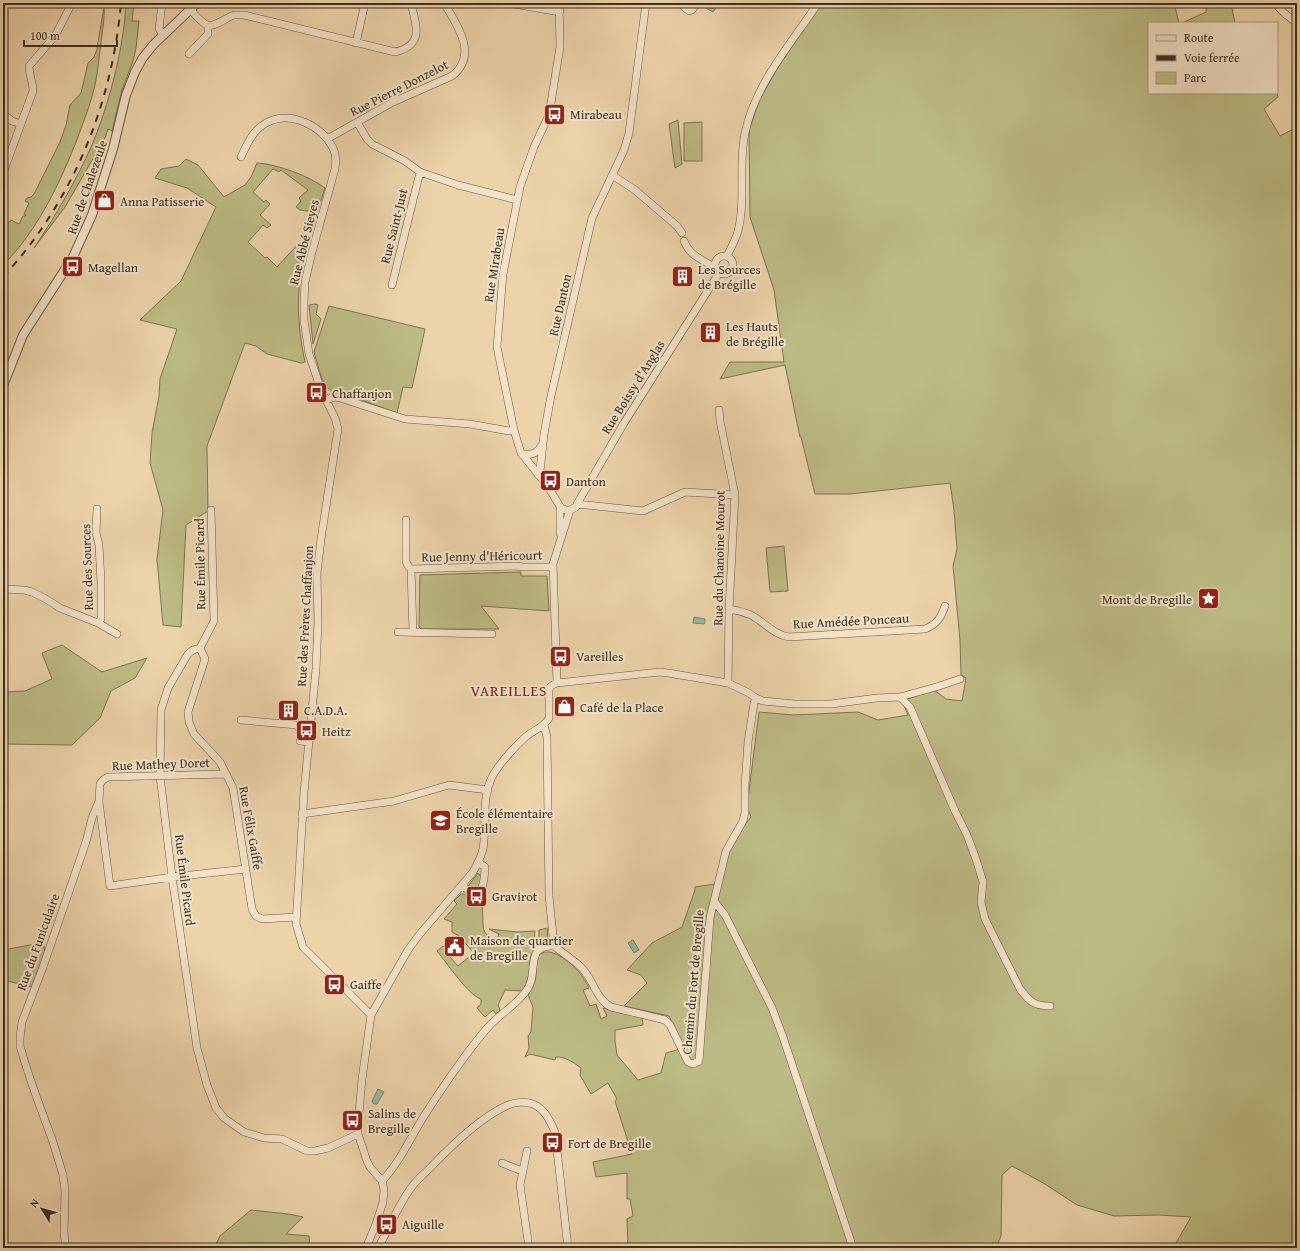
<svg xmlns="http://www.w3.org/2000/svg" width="1300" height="1251" font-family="'Gentium Book Plus',serif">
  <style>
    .green { fill: #bdbb85; stroke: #7c7553 }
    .water { fill: #99b8a6; stroke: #748171 }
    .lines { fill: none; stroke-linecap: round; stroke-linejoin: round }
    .minor-casing { stroke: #685843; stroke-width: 8 }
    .tertiary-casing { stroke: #685843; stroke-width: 10 }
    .minor { stroke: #f3e2c8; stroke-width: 7 }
    .tertiary { stroke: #f3e2c8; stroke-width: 8 }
    .rail { stroke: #3c2f21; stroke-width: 2; stroke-dasharray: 7 7; stroke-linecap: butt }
    .labels { text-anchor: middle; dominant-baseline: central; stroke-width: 4; stroke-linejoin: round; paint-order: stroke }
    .street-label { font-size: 13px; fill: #3c2f21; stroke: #f3e2c8 }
    .poi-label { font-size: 13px; fill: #3c2f21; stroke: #f3e2c8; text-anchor: start }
    .quarter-label { font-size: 15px; letter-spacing: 1px; fill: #7a1f14; stroke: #f3e2c8 }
  </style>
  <rect width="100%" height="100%" fill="#ecd3aa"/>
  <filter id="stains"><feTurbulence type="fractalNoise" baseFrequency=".005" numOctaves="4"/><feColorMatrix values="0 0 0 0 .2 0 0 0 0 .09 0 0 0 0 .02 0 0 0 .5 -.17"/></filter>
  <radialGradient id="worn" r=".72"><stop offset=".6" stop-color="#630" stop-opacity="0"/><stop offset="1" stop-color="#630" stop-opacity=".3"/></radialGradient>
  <!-- green -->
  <path class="green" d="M126,3H134L132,21H139L136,48L133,61L122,90L112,131L108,129L105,138L65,207L34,248C56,215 76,181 92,145C106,111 118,69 123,33C125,23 125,13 126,3Z
    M821,3H1174L1179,23H1149V93H1277L1278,97L1264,109L1280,136L1297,127V1248H1173L1191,1217L1159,1215L1114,1216L1077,1205L1045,1184L1012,1166L1002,1175L1001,1236L996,1248H628L627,1219L633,1216L630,1199H627V1173L596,1177L593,1162L632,1154L615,1101L617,1099L608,1083L591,1094L580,1075L581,1068C573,1062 566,1057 556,1057L555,1060L530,1054L525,1057L529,1048L528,1036L531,1032L533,1007L528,995C530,991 534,986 535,981C537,974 535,964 538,957C547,942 573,964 579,972C583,977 586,982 589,988L583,990L590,1006L596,1004L601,1019L607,1016L603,1008L642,1017L643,1025L615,1030V1041L617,1055L638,1080L661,1073L666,1053L677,1050L683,1046L669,1016L624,1006L647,983L641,975L627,970L652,943L682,927L695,890V887L714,884V897L725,859L737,834L751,817L747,807L759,712L793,715L858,712L878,720L908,715L902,701L934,690L946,699L962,701L966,678L961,675L960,640L953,566L957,549L954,510L950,483L850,494H815L801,437H800L785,365L720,379L730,362H784L774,290L750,217L749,130L760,99L785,55Z
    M1213,3H1231L1235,23H1182L1206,12V5Z
    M104,7C105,18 102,32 101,43C99,57 98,71 95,85C91,103 84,120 78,137C61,181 37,232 3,265V228H4L11,220L19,224L23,216H25L26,215L24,214L29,203L25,201L27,198L31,197L34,194L60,142L66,125L70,105L81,93L88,63L94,57L97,49V48Z
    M678,120L682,164L675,168L669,124Z
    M702,122V161H684V123Z
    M186,159L198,165L224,197L245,185L251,177L257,163C277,164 309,176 325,188L318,210L316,212L300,210L296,207L301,201L299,198L308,190L281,170L279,172L273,169L253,192L264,202L266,200L270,204L260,215L271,225L267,228L263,225L248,242L265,258L267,257L277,267L299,243L306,250C295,287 297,325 305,362L301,363L267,354L256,346L245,343L207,446L208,511L186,525L181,627L163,625L157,559L163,510L150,463L152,433L159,396L160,379L177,329L140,320L181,281L216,207L187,188L155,178L161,169L179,166Z
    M315,304L318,305L316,314L321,319L313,344L309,305Z
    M329,306L425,329L412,388L403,387L397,413L359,399L332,391L325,386L321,376L314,352Z
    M784,546L788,591L770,592L766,548Z
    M521,572V576H547L549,611L481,606L499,629H421L419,627L420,575Z
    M62,645L102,672L147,658L135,678L111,691L100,718L72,745L3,744V692L25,691L52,679L42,653Z
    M478,873L482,878L481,883L475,889L468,887L469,885Z
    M461,894C485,897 482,902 483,924C483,928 484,931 486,934C488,937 493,939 496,941L499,934L489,929L517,932L535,931L534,940L536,947L530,958L529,980L523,991L505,990L498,1005L500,1010L496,1014L493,1010L485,1017L477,1008L481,1004V999C468,995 447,963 437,951L443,946L446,949L444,950L458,966L474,953L459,936L452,932V922L444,919L457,904L454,901Z
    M547,928L548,940L547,942L541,943L539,938V930Z
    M41,943L42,947H45L44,958L33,987L7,981L3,959V950Z
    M251,1210L288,1214L303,1217L286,1234L309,1236L310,1248H214L220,1236Z"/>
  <!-- water -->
  <path class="water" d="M710,3H719L713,12L706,8Z
    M694,617L705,619V622L704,624L693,623Z
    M633,940L639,950L634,953L628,943Z
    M378,1089L384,1092L377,1104H374L372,1101Z"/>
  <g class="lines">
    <defs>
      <path id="minor" d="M162,3L159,29L163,34
        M509,3L554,11H560
        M559,3L560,47L549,115L534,147L520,187L503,274L497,347L514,430L521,453L547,485L561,508L566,510H570L576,507L577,504L624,423L719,273
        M684,3V7L689,11L692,10L697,3
        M1275,3L1284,13L1297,23
        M190,9C195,15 201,22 207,25C214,28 227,17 234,15C237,15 241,15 244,15L395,52C425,45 416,25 411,3
        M356,43L365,3
        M189,54L208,34V26
        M3,114L12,121L21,124
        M357,122L367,139L372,144L405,161L420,172L458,185L517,200
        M327,139L393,102L452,76C479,55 457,25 444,3
        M241,157C247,144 253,130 266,123C290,110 321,125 333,148C336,154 336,162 335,169L312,252L305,282L304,303V320L309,354L321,390L335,418L338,429L321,539L317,573L318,622L316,669L304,792L296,924L303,947L371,1015
        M3,173L33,91C33,82 29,75 29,66L55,36L72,3
        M612,175L635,190L677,226L682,233
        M684,241C690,256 701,259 714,267
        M715 265a9 9 0 1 1 18 0a9 9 0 1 1-18 0Z
        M727,256C731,248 736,239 738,231C746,200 738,165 745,133C755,84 791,44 818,3
        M392,285L420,172
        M327,400L334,397L340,398L405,419L470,424L509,431L514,430
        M719,410L720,421L735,495L729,609L728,683
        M521,453C530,456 537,454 541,446
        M538,475L540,471L544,434L551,396L592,218L624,150L629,133L646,3
        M577,504L643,511L685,492L735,495
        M406,520V561L408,566L411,569L413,632
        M560,533V507
        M411,569L515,566L523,567H553
        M3,589L24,590L32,592L46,599L60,608L98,623L101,619V582L99,545L96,533L97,509
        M729,609C736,610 744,612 751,615C764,622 774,635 789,637L925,629C937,624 941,618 945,606
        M98,623L117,634
        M398,632L492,634
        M200,648L193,650L188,654L168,688L161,710L160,776L172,877L197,1048L207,1085L216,1108L224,1118L244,1132L264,1138L282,1139L307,1151H315L328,1148L358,1134
        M200,648L205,659L188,712L189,722L194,734L220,762L233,788L252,909L256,916L262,919L296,917
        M200,648L214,621L211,510
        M557,683L553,564L570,510
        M900,697L910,707L955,811L967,835L976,859L983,882L981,902L985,919L1020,989C1030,1002 1034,1006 1050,1006
        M241,720L297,725L300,730V741L309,742
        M544,725L547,737L549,896L554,946
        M99,802L110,886L172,877L246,869
        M302,814L394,801L449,785L488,790
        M462,886C484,902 484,883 485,867L478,862
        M714,901L726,851L743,821L745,812V786L748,742L754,703L756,698
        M527,1151L520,1185L529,1248
        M502,1163L522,1171
        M382,1181C397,1165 407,1145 418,1126C428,1109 439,1093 450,1077C463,1059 476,1040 491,1024C502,1013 517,1004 526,991C540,974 523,945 554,946C563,953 573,960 581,967C594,980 595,998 611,1007L665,1020L670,1025L688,1062L693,1064L699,1061L710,918L714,901L725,915L772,1008L783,1037L853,1248
        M66,1248L64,1234L65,1190L63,1175L53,1142L35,1093L25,1063L20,1046V1038L22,1022L43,967L86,842L92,818L99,801L100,784L103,780L108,777L226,774
        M366,1248L376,1224L383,1202L384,1190L382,1181L370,1167L367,1161L358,1134V1125L362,1079L371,1015L408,950L419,935L473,872C477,865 481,857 483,849C487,826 481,799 492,777C498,765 518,743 528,735C535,730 545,726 549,718V690C550,686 552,685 557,683L660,672L668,673L728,683L747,692L756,698L763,701L795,704H831L877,698L900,697L936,687L960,679
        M378,1248C390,1227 398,1204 414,1184C419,1178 425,1173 431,1167C451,1146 480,1118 506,1106C514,1102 525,1101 533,1104C545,1109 550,1121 555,1132L568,1248"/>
      <path id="tertiary" d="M3,386L23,335L73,257L92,215L113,149L126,95L135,72L142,59L153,45L197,3"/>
    </defs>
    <!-- minor casing -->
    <use href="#minor" class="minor-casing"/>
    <!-- tertiary casing -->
    <use href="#tertiary" class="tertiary-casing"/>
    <!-- minor -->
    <use href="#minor" class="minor"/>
    <!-- tertiary -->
    <use href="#tertiary" class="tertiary"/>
    <!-- rail -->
    <path class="rail" d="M3,277C73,201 112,105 121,3"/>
  </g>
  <!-- icons -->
  <defs>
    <symbol id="bus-square" viewBox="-11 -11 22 22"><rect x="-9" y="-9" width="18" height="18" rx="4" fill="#8f2418" stroke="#f3e2c8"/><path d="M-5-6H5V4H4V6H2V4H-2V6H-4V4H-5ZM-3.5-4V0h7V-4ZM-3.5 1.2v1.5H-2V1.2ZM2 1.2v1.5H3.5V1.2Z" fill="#fff"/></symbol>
    <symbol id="shop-square" viewBox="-11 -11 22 22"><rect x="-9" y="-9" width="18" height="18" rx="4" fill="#8f2418" stroke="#f3e2c8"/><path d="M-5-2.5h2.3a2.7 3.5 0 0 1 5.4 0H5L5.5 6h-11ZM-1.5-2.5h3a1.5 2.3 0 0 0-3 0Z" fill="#fff"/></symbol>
    <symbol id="building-square" viewBox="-11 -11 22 22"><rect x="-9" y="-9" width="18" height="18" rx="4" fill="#8f2418" stroke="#f3e2c8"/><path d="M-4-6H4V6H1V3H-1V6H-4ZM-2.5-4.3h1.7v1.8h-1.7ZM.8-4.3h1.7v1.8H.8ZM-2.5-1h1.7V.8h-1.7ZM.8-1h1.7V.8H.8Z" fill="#fff"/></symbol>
    <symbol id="sight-square" viewBox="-11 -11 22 22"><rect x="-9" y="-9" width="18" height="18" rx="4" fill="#8f2418" stroke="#f3e2c8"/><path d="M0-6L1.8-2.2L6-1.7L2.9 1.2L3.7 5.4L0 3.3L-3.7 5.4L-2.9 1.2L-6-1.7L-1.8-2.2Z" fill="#fff"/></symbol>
    <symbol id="school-square" viewBox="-11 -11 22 22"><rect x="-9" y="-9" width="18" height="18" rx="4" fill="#8f2418" stroke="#f3e2c8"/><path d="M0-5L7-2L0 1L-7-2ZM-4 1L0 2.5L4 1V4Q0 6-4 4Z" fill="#fff"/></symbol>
    <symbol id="civic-square" viewBox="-11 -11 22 22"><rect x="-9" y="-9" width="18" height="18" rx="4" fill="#8f2418" stroke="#f3e2c8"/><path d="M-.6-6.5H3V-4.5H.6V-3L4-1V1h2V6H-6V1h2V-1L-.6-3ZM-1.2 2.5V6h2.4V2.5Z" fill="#fff"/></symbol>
  </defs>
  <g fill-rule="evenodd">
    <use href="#bus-square" x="542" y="102" width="25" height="25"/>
    <use href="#shop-square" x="92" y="188" width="25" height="25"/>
    <use href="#bus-square" x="60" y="254" width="25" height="25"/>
    <use href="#building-square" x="670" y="264" width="25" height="25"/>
    <use href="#building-square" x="698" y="320" width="25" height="25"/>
    <use href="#bus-square" x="304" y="380" width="25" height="25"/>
    <use href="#bus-square" x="538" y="468" width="25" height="25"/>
    <use href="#sight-square" x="1196" y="586" width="25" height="25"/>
    <use href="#bus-square" x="548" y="644" width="25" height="25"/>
    <use href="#shop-square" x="552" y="694" width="25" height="25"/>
    <use href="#building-square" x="276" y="698" width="25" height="25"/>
    <use href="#bus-square" x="294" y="718" width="25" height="25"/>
    <use href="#school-square" x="428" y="808" width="25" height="25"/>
    <use href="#bus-square" x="464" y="884" width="25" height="25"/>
    <use href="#civic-square" x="442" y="934" width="25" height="25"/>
    <use href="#bus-square" x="322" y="972" width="25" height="25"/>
    <use href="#bus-square" x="340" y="1108" width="25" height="25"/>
    <use href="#bus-square" x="540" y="1130" width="25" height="25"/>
    <use href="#bus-square" x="374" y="1212" width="25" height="25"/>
  </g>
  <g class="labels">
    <!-- street labels -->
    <g class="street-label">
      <text transform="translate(399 88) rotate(-27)">Rue Pierre Donzelot</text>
      <text transform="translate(87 187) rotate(-71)">Rue de Chalezeule</text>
      <text transform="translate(394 226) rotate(-76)">Rue Saint-Just</text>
      <text transform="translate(304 242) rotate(-76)">Rue Abbé Sieyes</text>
      <text transform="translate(494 265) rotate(-81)">Rue Mirabeau</text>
      <text transform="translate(560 305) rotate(-77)">Rue Danton</text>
      <text transform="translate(633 387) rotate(-58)">Rue Boissy d'Anglas</text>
      <text transform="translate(482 556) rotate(-1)">Rue Jenny d'Héricourt</text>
      <text transform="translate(719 558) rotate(-89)">Rue du Chanoine Mourot</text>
      <text transform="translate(200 564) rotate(-91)">Rue Émile Picard</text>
      <text transform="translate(87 567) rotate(-92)">Rue des Sources</text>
      <text transform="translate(305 616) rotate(-87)">Rue des Frères Chaffanjon</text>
      <text transform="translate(851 621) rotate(-3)">Rue Amédée Ponceau</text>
      <text transform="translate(161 764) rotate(-2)">Rue Mathey Doret</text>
      <text transform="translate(251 828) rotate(80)">Rue Félix Gaiffe</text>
      <text transform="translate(185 880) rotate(83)">Rue Émile Picard</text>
      <text transform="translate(38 942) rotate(-70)">Rue du Funiculaire</text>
      <text transform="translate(693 982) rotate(-85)">Chemin du Fort de Bregille</text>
    </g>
    <!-- poi labels -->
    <g class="poi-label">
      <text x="570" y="114">Mirabeau</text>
      <text x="120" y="201">Anna Patisserie</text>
      <text x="88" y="267">Magellan</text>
      <text x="698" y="269">Les Sources<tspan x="698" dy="15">de Brégille</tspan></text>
      <text x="726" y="326">Les Hauts<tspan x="726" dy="15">de Brégille</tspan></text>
      <text x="332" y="393">Chaffanjon</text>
      <text x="566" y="481">Danton</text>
      <text x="1192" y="599" text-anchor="end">Mont de Bregille</text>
      <text x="576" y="656">Vareilles</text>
      <text x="580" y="707">Café de la Place</text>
      <text x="304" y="710">C.A.D.A.</text>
      <text x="322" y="731">Heitz</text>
      <text x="456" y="813">École élémentaire<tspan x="456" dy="15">Bregille</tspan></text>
      <text x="492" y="896">Gravirot</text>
      <text x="470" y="940">Maison de quartier<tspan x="470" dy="15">de Bregille</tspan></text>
      <text x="350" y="984">Gaiffe</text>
      <text x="368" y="1113">Salins de<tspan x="368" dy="15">Bregille</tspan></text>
      <text x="568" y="1143">Fort de Bregille</text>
      <text x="402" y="1224">Aiguille</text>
    </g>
    <!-- quarter labels -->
    <g class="quarter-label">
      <text x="509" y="690">VAREILLES</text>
    </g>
  </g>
  <!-- margin -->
  <rect width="1300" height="1251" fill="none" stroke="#ecd3aa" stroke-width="16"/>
  <rect x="4" y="4" width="1292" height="1243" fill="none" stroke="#3c2f21" stroke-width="2"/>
  <rect x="8" y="8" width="1284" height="1235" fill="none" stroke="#3c2f21"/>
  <!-- legend -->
  <rect x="1148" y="22" width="130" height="72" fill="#f3e2c8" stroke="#aa9a85"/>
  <rect x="1156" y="35" width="20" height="6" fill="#f3e2c8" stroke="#aa9a85"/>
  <text x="1184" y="42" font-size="12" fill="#3c2f21">Route</text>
  <rect x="1156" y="55" width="20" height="6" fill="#3c2f21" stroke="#aa9a85"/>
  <text x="1184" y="62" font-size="12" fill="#3c2f21">Voie ferrée</text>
  <rect x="1156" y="72" width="20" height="12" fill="#bdbb85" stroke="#aa9a85"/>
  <text x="1184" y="82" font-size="12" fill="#3c2f21">Parc</text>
  <!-- north arrow -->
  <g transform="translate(42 1209) rotate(307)" stroke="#f3e2c8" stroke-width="3" paint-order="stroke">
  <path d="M0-3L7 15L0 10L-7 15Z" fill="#3c2f21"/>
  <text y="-6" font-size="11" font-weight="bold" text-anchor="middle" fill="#3c2f21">N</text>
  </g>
  <!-- scale -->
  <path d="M24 40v6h93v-6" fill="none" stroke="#3c2f21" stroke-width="2"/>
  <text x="30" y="40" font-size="12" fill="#3c2f21" stroke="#f3e2c8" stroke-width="3" paint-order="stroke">100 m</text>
  <rect width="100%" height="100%" filter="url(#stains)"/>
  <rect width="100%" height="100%" fill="url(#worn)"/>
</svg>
